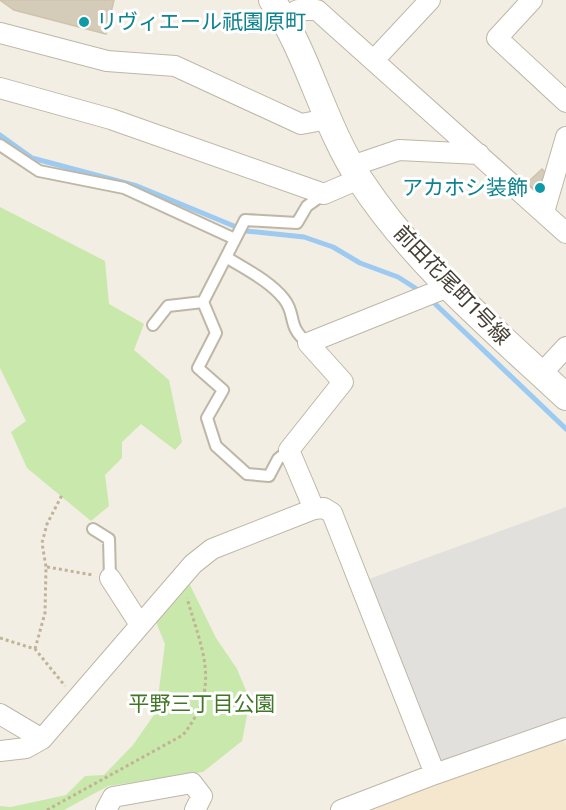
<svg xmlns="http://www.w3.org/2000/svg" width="566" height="810" font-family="'Fira Sans','Noto Sans JP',sans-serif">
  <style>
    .commercial { fill: #f5e7cd }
    .green { fill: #c9e8ab }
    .parking { fill: #e2e0dc }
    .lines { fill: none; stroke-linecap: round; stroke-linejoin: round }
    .stream { stroke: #9dcaf1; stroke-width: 5 }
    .building { fill: #d4cbb9; stroke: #cfc3ac; stroke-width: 1.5 }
    .service-casing { stroke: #beb7a6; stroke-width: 14 }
    .minor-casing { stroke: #beb7a6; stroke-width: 22 }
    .tertiary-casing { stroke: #beb7a6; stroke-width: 28 }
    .path { stroke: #c0b397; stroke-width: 3; stroke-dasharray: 3 3; stroke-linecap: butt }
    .service { stroke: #fff; stroke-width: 10 }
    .minor { stroke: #fff; stroke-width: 20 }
    .tertiary { stroke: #fff; stroke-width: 26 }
    .culture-dot { fill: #0f9aa8; stroke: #fff; stroke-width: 2 }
    .labels { text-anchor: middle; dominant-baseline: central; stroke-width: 6; stroke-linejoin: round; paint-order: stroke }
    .culture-label { font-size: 21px; fill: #0d838f; stroke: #fff; text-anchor: start }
    .street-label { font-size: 21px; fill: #443e33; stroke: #fff }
    .park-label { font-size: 21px; fill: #407626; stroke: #fff }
  </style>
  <rect width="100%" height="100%" fill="#f2eee3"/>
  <!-- commercial -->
  <path class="commercial" d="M563,739L566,747V810H367Z"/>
  <!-- green -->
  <path class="green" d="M0,207L105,261L109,304L144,324L134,350L169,380L182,442L175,450L141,424L122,442V458L105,475L109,506L91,521L27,468L11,432L26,421L0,368Z
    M188,581L216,638L237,669L250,700L242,741L203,772L108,786L64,810H0V806L11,807L66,795L85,776L104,775L133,745L156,712L165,644L156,622Z"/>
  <!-- parking -->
  <path class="parking" d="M566,507V720L441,769L366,580Z"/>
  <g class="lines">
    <!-- stream -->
    <path class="stream" d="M0,135L32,158L137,186L246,231L304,237L333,247L360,263L398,277L423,293
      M430,299L566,429"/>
  </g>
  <!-- building -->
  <path class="building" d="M0,0H114L106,34L14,10Z
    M542,169L548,175L542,197L527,183Z"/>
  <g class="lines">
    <defs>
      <path id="service" d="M0,145L39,171L124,188L235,239
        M226,257C245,269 270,281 284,299C297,315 286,326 308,343
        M153,325L168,306L203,302
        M289,450L278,459L269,476L247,474L216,446L207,418L223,390L198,368L216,333L203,302L245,220L297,223L307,206L324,194
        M93,529L109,539L110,578"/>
      <path id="minor" d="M532,0L497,38L566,102
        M284,17L298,10H317L566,233
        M0,33L107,61L175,66L301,124L328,119
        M374,60L430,0
        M0,88L111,119L324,194L359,179
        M352,166L399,150L479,154
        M544,212L566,137
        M541,374L566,347
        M314,509L289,450L343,382L308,343L448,287
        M110,578L139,623
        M0,714L42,739
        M0,751L26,748L42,739L193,564L212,549L314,509L324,508L332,513L435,774L566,728
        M106,810L113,797L192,783L202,796L195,810
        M341,810L435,774"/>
      <path id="tertiary" d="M272,0C309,55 323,124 360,180C415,264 493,329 566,397"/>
    </defs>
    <!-- service casing -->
    <use href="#service" class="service-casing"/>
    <!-- minor casing -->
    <use href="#minor" class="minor-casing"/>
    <!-- tertiary casing -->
    <use href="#tertiary" class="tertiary-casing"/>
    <!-- path -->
    <path class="path" d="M47,567L93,575
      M0,638L35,649L65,686
      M35,649L45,613L46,567L42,543L47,524L62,495
      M47,810L183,735C222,686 202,651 187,598"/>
    <!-- service -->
    <use href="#service" class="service"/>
    <!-- minor -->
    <use href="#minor" class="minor"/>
    <!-- tertiary -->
    <use href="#tertiary" class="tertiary"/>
  </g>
  <!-- markers -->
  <g class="culture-dot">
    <circle cx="84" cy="22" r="6"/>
    <circle cx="540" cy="188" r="6"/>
  </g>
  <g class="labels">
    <!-- culture labels -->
    <g class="culture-label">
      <text x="96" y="22">リヴィエール祇園原町</text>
      <text x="528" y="188" text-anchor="end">アカホシ装飾</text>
    </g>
    <!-- street labels -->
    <g class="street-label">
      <text transform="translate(452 285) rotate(46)">前田花尾町1号線</text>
    </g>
    <!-- park labels -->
    <g class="park-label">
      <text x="202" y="704">平野三丁目公園</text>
    </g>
  </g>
</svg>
